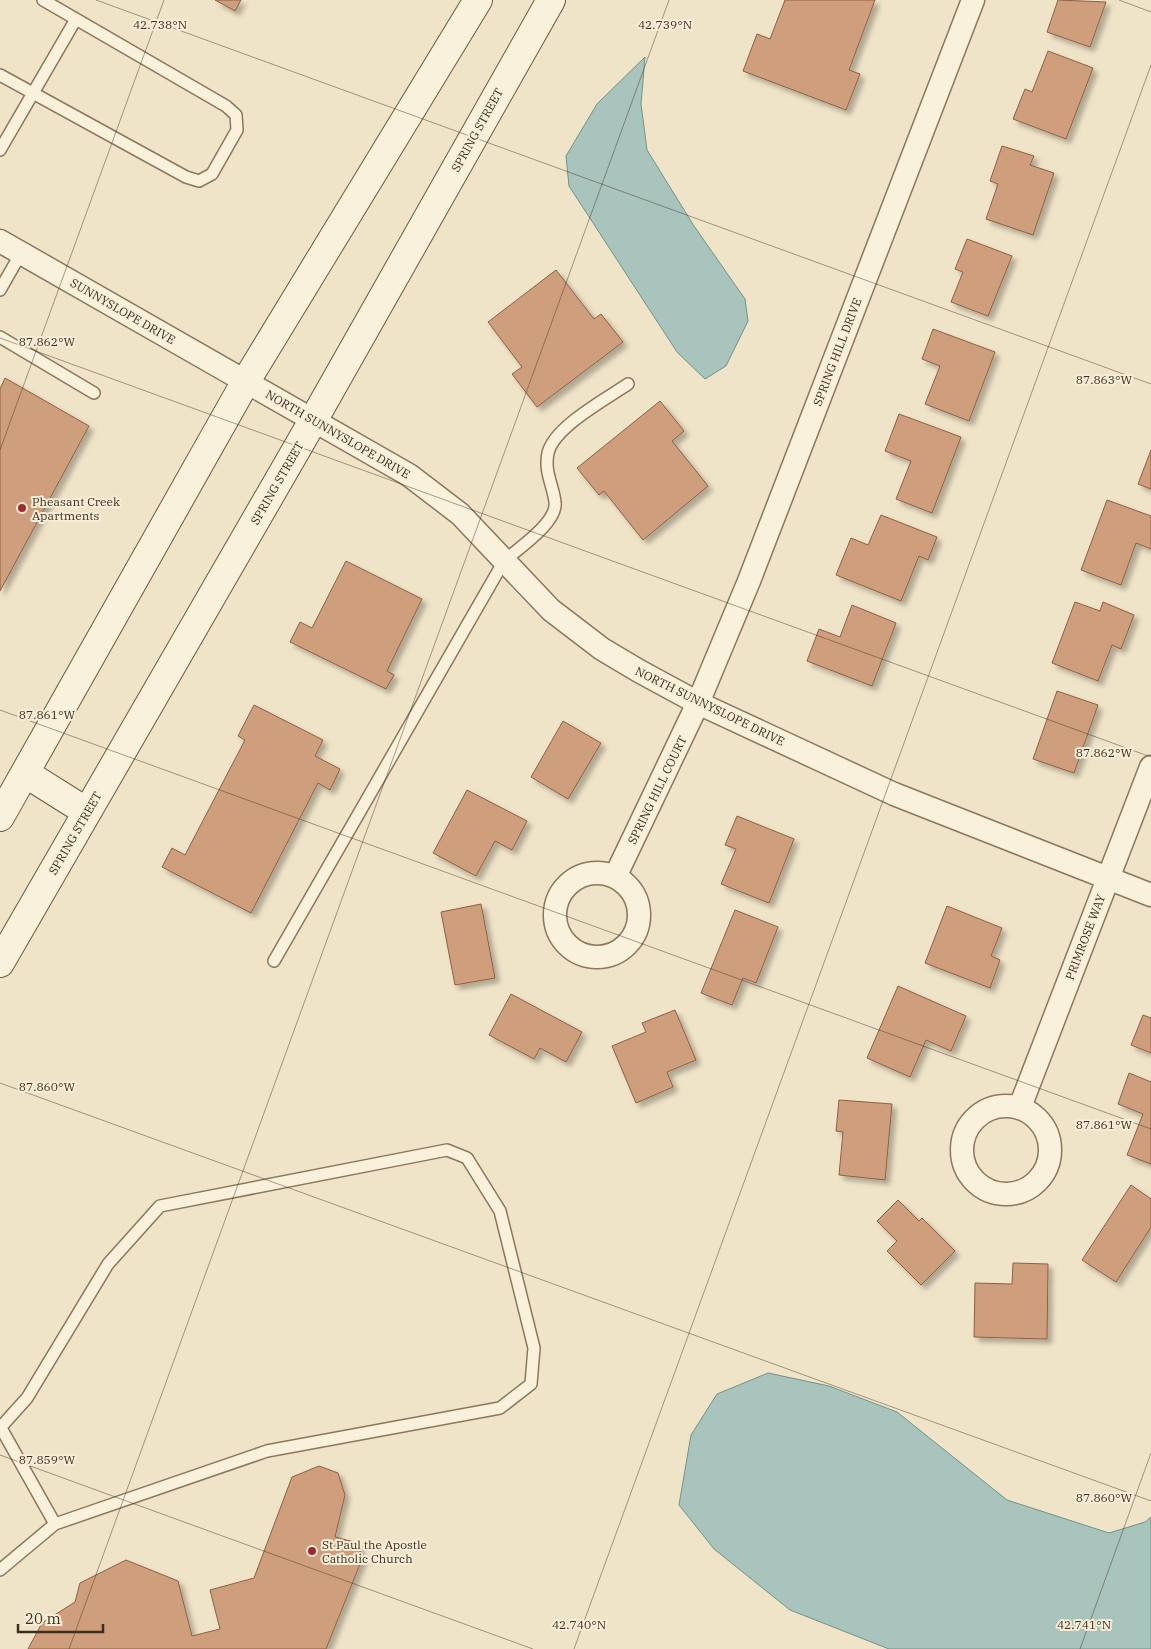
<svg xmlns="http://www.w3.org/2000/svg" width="1151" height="1649" font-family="'IBM Plex Serif',serif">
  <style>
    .water { fill: #a9c4bc; stroke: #6f938a }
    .building { fill: #cf9f7d; stroke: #8d5f41; filter: url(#shadow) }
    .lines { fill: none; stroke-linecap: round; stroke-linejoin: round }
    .service-casing { stroke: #8d765c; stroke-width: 14 }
    .minor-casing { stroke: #8d765c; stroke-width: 25 }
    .secondary-casing { stroke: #6f573f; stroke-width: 30 }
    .service { stroke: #faf1dc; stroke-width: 11 }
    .minor { stroke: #faf1dc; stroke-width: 22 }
    .secondary { stroke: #faf1dc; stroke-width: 28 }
    .ticks { fill: none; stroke: #3d2e20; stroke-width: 1; stroke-opacity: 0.45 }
    .poi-dot { fill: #9e2a2b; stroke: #f7eed8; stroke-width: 2 }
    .labels { text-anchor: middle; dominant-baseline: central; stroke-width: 4; stroke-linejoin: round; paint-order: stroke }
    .street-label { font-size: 12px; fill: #3d2e20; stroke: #f7eed8 }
    .poi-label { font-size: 12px; fill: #3d2e20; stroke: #f7eed8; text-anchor: start }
    .ticks-label { font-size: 12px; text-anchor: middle; fill: #3d2e20; stroke: #f7eed8; stroke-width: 4; stroke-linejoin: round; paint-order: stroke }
  </style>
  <defs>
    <filter id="shadow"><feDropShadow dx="4.5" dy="4.5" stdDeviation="2.5" flood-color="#0004"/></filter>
  </defs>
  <rect width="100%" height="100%" fill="#f0e4c8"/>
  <!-- water -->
  <path class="water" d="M645,57L641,104L647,150L694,226L745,299L748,321L726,366L705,379L677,352L569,186L566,156L597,104Z
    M768,1373L829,1386L897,1412L1007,1500L1109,1533L1145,1522L1151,1517V1649H889L790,1610L714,1549L679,1505L691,1435L717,1394Z"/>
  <!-- building -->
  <path class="building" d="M215,0H241L235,11Z
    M785,0H875L849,70L860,74L846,110L743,71L757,34L770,39Z
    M1058,0L1106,2L1090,47L1047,32Z
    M1048,51L1093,68L1066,139L1013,119L1025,89L1032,92Z
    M1002,146L1034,156L1030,165L1054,173L1033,235L986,219L998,184L990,181Z
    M967,239L1012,256L988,316L951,302L963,272L955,269Z
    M556,270L594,319L601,314L623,342L537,407L512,374L522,367L488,322Z
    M933,329L995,352L969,421L925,404L940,366L922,359Z
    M5,378L89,426L0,591V389Z
    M660,401L684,431L672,441L708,486L643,540L604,491L599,495L577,468Z
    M899,414L961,437L932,513L896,499L911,461L885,451Z
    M1151,450V489L1138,484Z
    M1107,500L1151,516V549L1136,543L1121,585L1081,570Z
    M881,515L937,537L928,560L919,556L901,601L836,575L851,538L868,545Z
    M346,561L422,599L387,671L394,675L386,689L290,642L300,622L312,628Z
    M1075,602L1100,611L1103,602L1134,615L1121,649L1112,645L1098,681L1052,663Z
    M852,605L896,623L872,686L807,661L819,629L840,637Z
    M1057,691L1098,705L1074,773L1033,759Z
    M254,705L323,740L315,756L340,769L330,790L318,783L251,913L162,867L172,848L185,855L245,740L238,736Z
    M563,721L601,743L568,799L531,777Z
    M467,790L527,821L512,850L495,841L476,876L433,853Z
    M737,816L794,839L769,903L721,884L736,849L725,845Z
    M481,904L495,978L455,985L441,912Z
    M947,906L1002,928L991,956L1000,960L990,988L925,963Z
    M735,910L778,927L756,983L743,978L732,1005L701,993Z
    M898,986L966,1016L951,1051L926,1040L910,1077L867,1058Z
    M511,994L582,1032L566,1062L540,1048L534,1059L489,1035Z
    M675,1010L696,1060L667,1072L673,1087L636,1103L612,1046L646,1032L642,1023Z
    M1143,1015L1151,1018V1053L1131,1045Z
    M1129,1073L1151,1082V1164L1127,1155L1143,1114L1118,1104Z
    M839,1100L892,1104L885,1180L839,1175L843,1132L836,1131Z
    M1131,1185L1151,1199V1227L1116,1282L1082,1260Z
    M898,1200L919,1221L922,1218L955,1251L921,1285L887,1251L897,1241L877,1221Z
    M1013,1263L1048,1264L1047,1339L974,1337L975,1283L1012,1284Z
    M319,1466L338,1473L345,1495L335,1537L358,1543L362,1559L326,1649H28L42,1623L75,1602L80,1583L126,1560L178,1581L192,1636L220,1629L210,1590L254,1578L292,1477Z"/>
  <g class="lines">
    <defs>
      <path id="service" d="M0,75L186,177L199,181L212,174L237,130L236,115L226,106L43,0
        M0,150L76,19
        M0,290L21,253
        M0,337L94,393
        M274,961L504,561C519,548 558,522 555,502C553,485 544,472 548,453C554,427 606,399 628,384
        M0,1428L27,1398L108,1264L160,1206L447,1150L467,1158L500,1211L534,1348L531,1384L500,1408L267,1451L55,1524L0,1570
        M1,1428L55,1524"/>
      <path id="minor" d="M0,241L409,475L460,514L551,610L602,649L639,671L698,703L894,794L1151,895
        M555 915a42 42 0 1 1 84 0a42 42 0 1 1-84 0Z
        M615,877L698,703L749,581L973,0
        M962 1150a44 44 0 1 1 88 0a44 44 0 1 1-88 0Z
        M1020,1107L1151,767"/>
      <path id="secondary" d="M25,773L87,812
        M0,817L246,381L478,0
        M0,963L314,419L551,0"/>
    </defs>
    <!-- service casing -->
    <use href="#service" class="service-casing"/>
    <!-- minor casing -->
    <use href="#minor" class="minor-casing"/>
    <!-- secondary casing -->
    <use href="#secondary" class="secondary-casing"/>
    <!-- service -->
    <use href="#service" class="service"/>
    <!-- minor -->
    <use href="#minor" class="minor"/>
    <!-- secondary -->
    <use href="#secondary" class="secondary"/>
  </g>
  <!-- ticks -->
  <path class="ticks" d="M96,0L1151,384M1119,0L1151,12M0,338L1151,757M0,450L164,0M0,710L1151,1129M0,1083L1151,1501M0,1455L533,1649M69,1649L669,0M574,1649L1151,65M1080,1649L1151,1453"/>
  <!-- markers -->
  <g class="poi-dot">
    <circle cx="22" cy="508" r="5"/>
    <circle cx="312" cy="1551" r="5"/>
  </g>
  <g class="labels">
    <!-- street labels -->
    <g class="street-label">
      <text transform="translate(477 130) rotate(-61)">SPRING STREET</text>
      <text transform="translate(123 311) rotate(30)">SUNNYSLOPE DRIVE</text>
      <text transform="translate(837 352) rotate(-69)">SPRING HILL DRIVE</text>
      <text transform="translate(338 434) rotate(30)">NORTH SUNNYSLOPE DRIVE</text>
      <text transform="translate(277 483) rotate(-60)">SPRING STREET</text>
      <text transform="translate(710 706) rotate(26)">NORTH SUNNYSLOPE DRIVE</text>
      <text transform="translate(657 790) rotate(-64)">SPRING HILL COURT</text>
      <text transform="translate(75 833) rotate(-60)">SPRING STREET</text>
      <text transform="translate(1085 937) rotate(-69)">PRIMROSE WAY</text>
    </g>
    <!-- poi labels -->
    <g class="poi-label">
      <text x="32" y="501">Pheasant Creek<tspan x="32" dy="14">Apartments</tspan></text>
      <text x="322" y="1544">St Paul the Apostle<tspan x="322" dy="14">Catholic Church</tspan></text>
    </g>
  </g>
  <g class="ticks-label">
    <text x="160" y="29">42.738°N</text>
    <text x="665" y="29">42.739°N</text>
    <text x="47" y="346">87.862°W</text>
    <text x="1104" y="384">87.863°W</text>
    <text x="47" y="719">87.861°W</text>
    <text x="1104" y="757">87.862°W</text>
    <text x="47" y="1091">87.860°W</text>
    <text x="1104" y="1129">87.861°W</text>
    <text x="47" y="1464">87.859°W</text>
    <text x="1104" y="1502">87.860°W</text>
    <text x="579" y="1629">42.740°N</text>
    <text x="1084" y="1629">42.741°N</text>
  </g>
  <!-- scale -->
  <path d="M18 1624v8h85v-8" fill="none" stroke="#3d2e20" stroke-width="2.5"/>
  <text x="25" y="1624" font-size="15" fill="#3d2e20" stroke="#f7eed8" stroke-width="4" paint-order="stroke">20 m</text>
</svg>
